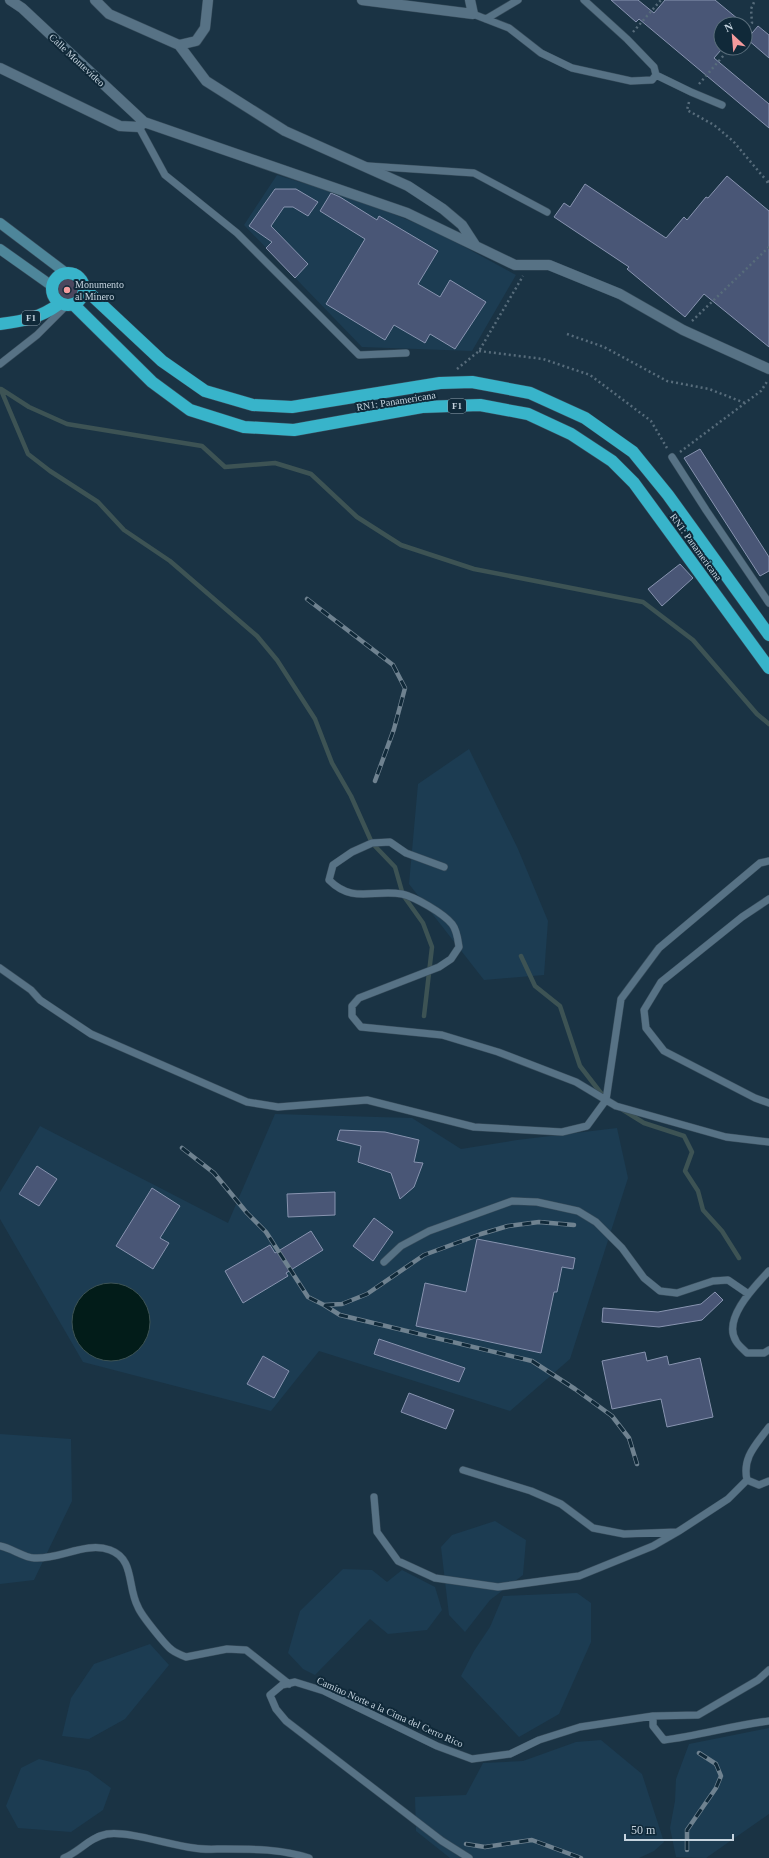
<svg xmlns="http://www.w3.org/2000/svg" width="769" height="1858" font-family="Georgia,serif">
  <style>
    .built { fill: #1c3c52 }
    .green { fill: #4c475e }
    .water { fill: #021c19; stroke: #3d5354 }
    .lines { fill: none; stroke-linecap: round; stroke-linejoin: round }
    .stream { stroke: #3d5354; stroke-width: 4.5 }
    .building { fill: #495676; stroke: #8894b0 }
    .lane-casing { stroke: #394e5d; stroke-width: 8 }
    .street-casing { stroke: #394e5d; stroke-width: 11 }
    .secondary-casing { stroke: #394e5d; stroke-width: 11 }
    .highway-casing { stroke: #394e5d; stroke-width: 13 }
    .path { stroke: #576c7b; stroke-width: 2.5; stroke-dasharray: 2 3; stroke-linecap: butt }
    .lane { stroke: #577285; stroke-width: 7 }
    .street { stroke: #577285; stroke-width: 10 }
    .secondary { stroke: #4e869a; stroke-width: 10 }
    .highway { stroke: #38b4ca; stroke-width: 12 }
    .rail-casing { stroke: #6f8290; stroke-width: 4.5 }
    .rail { stroke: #102939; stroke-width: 3; stroke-dasharray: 9; stroke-linecap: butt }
    .poi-dot { fill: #f59b9d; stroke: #102939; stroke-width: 1.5 }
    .labels { text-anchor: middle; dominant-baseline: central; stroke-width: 4; stroke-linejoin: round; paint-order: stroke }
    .shield { fill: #102939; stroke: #8fa1ad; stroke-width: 1 }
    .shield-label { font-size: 9px; font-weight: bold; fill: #c6d4df }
    .street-label { font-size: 10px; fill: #c6d4df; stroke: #102939 }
    .poi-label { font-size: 10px; fill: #c6d4df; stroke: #102939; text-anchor: start }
  </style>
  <rect width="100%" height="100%" fill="#1a3344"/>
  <!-- built -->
  <path class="built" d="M277,175L365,202L439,233L516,275L472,351L362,347L244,225Z
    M469,749L518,849L548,921L544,975L484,980L409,884L418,784Z
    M275,1114L412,1118L461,1149L517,1140L617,1128L628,1178L570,1359L510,1411L319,1351L271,1411L83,1362L0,1219V1192L40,1126L228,1223Z
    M0,1434L71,1439L72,1501L34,1580L0,1584Z
    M495,1521L526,1540L523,1575L490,1600L465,1632L449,1615L441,1547L452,1535Z
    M343,1569L372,1570L387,1582L402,1570L435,1587L442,1610L427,1630L388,1634L370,1619L315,1675L303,1669L288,1653L300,1611Z
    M577,1593L591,1603V1642L559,1714L519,1737L461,1676L474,1651L490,1627L503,1596Z
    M150,1644L169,1665L125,1719L89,1739L62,1736L71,1698L94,1664Z
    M769,1728V1814L706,1858L676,1857L670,1828L675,1801L676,1779L689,1744Z
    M601,1740L642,1774L664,1842L654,1851L639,1858H450L416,1831L415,1797L466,1795L483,1763L523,1761L576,1742Z
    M39,1759L88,1771L111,1788L103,1810L71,1832L18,1828L6,1806L21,1768Z"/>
  <!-- green -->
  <path class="green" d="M55 290a13 13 0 1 1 26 0a13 13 0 1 1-26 0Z"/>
  <!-- water -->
  <path class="water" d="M72 1322a39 39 0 1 1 78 0a39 39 0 1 1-78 0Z"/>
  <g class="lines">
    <!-- stream -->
    <path class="stream" d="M1,389L29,407L67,424L202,446L225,467L275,463L311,474L357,517L401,545L474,569L643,602L693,640L757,714L769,724
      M1,390L28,454L50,471L98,502L124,530L170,561L257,636L277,660L315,719L332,763L351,796L372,843L395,867L403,895L423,923L432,947L424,1016
      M521,956L535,986L560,1006L580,1066L604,1097
      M623,1110L644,1123L684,1136L692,1152L685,1171L698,1191L703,1210L722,1231L739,1258"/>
  </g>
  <!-- building -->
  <path class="building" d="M611,0H638L654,13L665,0H715L744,24H721V50L714,58L769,104V128L639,19L636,22Z
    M758,26L769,35V58L747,39Z
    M727,176L769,211V347L704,294L685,317L627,269L629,267L554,217L564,203L570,207L585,184L666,238L684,217L687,220L706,197L708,198Z
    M275,189H296L318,202L308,216L293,207H284L271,226L308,264L295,278L266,248L272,242L249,226Z
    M331,193L340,197L377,220L379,216L438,251L418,284L440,297L450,280L486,302L455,349L430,334L425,343L394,325L385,340L326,304L365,239L320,211Z
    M700,449L769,557V571L760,576L684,458Z
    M680,564L693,578L662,606L648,589Z
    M340,1130L385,1132L419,1140L414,1162L423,1163L414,1187L400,1199L391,1173L358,1162L361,1146L337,1140Z
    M37,1166L57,1179L39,1206L19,1194Z
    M152,1188L180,1206L160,1238L169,1243L153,1269L116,1246Z
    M335,1192V1215L288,1217L287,1194Z
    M374,1218L393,1232L373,1261L353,1246Z
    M311,1231L323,1250L286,1273L288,1276L243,1303L225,1271L270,1245L275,1253Z
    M477,1239L575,1258L573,1269L562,1267L557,1292H554L541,1353L416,1326L425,1283L466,1292Z
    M715,1292L723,1300L702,1320L659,1327L602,1322L603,1308L658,1312L701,1304Z
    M379,1339L465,1368L459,1382L374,1354Z
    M645,1352L647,1361L667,1356L669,1365L700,1358L713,1417L667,1427L661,1399L612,1409L602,1361Z
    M263,1356L289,1371L274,1398L247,1384Z
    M409,1393L454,1410L446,1429L401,1412Z"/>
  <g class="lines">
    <defs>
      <path id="lane" d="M473,14L509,28L541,53L572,68L631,81L652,80L656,75L654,67L627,39L584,0
        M486,19L518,0
        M656,75L691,92L722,105
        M139,127L165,175L237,233L359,355L406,353
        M368,166L474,173L547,212
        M0,364L37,335L66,306
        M672,457L706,510L769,603
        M444,867L406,853L390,842L372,843L352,852L333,865L329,880C353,904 373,889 402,894C415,897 443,913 452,924C457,930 458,940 459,947L451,959L439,967L359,998L352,1006V1016L361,1027L442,1035L498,1052L576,1082L616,1106L726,1137L769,1142
        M769,899L742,917L661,982L644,1010L646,1028L664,1051L755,1098L769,1103
        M0,968L31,990L40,1000L91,1034L247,1102L278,1107L367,1100L474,1127L562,1132L587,1126L606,1100L621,999L659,948L760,863L769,861
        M384,1262L401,1246L429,1231L512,1201L537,1202L578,1211L596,1222L622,1248L644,1278L660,1291L677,1293L713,1281L728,1280L747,1293
        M769,1271C755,1286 722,1319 736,1341C738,1345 743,1349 747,1353H764L769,1350
        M769,1427C756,1445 742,1457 747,1480L759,1485L769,1481
        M463,1470L531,1491L561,1504L593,1528L624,1534L677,1532
        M374,1497L377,1532L398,1561L435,1578L498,1587L579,1576L653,1546L679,1531L728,1499L747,1480
        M0,1546C11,1548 25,1558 34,1558C59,1560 86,1541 110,1550C135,1559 127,1587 138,1607C141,1615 166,1646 172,1650C176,1653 181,1655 186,1657L227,1649L246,1650L289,1684
        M653,1716V1726L664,1740C699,1736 733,1725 769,1721
        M64,1858C79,1852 90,1837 107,1834C130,1831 169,1845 194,1848C204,1850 215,1849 225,1849C253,1849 282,1849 309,1858
        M469,1858L442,1841L286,1721L276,1709L270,1695L282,1685L295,1682L324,1691L437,1746L472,1759L510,1754L539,1740L580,1727L653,1716L698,1715L758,1680L769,1670"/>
      <path id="street" d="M10,0L22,8L144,122
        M95,0L109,14L179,45L206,81L285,131L408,186L443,209L462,225L475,245
        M362,0L473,14L470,0
        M179,45L196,41L205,28L208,0
        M0,68L120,126L139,127L144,122L407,213L515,265H549L620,294L683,330L769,369"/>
      <path id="secondary" d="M0,223L66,273
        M0,249L52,286"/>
      <path id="highway" d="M52 289a16 16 0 1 1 32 0a16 16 0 1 1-32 0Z
        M84,288L162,361L205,391L253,405L292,407L440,383L472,382L530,393L585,418L633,452L668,495L769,635
        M74,305L152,382L190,410L244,427L294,430L422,407L480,405L528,414L571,434L612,461L634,483L769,668
        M0,324C23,321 40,318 59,304"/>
    </defs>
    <!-- lane casing -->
    <use href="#lane" class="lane-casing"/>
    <!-- street casing -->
    <use href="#street" class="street-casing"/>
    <!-- secondary casing -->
    <use href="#secondary" class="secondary-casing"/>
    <!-- highway casing -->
    <use href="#highway" class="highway-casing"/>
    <!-- path -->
    <path class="path" d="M745,31L752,23L751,9L755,0
      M633,32L661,0
      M699,84L730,48
      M689,102L687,110L714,125L733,141L766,180
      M769,182L766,180L769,185
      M692,321L769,247
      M567,334L604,347L667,381L709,389L745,403
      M479,351L543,359L590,375L651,421L667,448
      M457,369L479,351L523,276
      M680,452L761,391L768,380"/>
    <!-- lane -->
    <use href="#lane" class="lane"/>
    <!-- street -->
    <use href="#street" class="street"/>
    <!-- secondary -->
    <use href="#secondary" class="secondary"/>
    <!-- highway -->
    <use href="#highway" class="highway"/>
    <defs>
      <path id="rail" d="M307,599L393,665L405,688L394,729L375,781
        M182,1148L214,1173L247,1213L266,1232L308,1297L324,1305L342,1304L367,1294L424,1255L481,1234L508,1226L539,1222L574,1225
        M324,1305L340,1315L532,1361L575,1389L612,1416L629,1438L637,1464
        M466,1844L485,1847L532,1840L581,1858
        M687,1850V1830L716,1788L721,1776L716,1764L699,1753"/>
    </defs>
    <!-- rail casing -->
    <use href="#rail" class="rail-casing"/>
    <!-- rail -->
    <use href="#rail" class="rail"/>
  </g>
  <!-- markers -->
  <circle class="poi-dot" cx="67" cy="290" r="4"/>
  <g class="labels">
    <!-- shield labels -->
    <g class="shield">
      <rect x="22" y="311" width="18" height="14" rx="3"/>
      <rect x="448" y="399" width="18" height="14" rx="3"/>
    </g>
    <g class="shield-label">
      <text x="31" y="318">F1</text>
      <text x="457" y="406">F1</text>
    </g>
    <!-- street labels -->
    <g class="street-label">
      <text transform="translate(77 60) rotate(43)">Calle Montevideo</text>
      <text transform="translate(396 401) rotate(-9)">RN1: Panamericana</text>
      <text transform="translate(696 547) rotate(54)">RN1: Panamericana</text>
      <text transform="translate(390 1712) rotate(24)">Camino Norte a la Cima del Cerro Rico</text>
    </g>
    <!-- poi labels -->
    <g class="poi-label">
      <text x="75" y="284">Monumento<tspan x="75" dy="12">al Minero</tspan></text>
    </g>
  </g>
  <!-- north arrow -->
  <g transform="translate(733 36) rotate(334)"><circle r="19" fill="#102939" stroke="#596d7b"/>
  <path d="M0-3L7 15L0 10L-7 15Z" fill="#f59b9d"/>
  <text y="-6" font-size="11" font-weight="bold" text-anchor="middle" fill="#c6d4df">N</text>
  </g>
  <!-- scale -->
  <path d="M625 1834v6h108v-6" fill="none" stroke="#c6d4df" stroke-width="2"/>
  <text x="631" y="1834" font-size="12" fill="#c6d4df" stroke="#102939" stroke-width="3" paint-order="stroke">50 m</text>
</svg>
